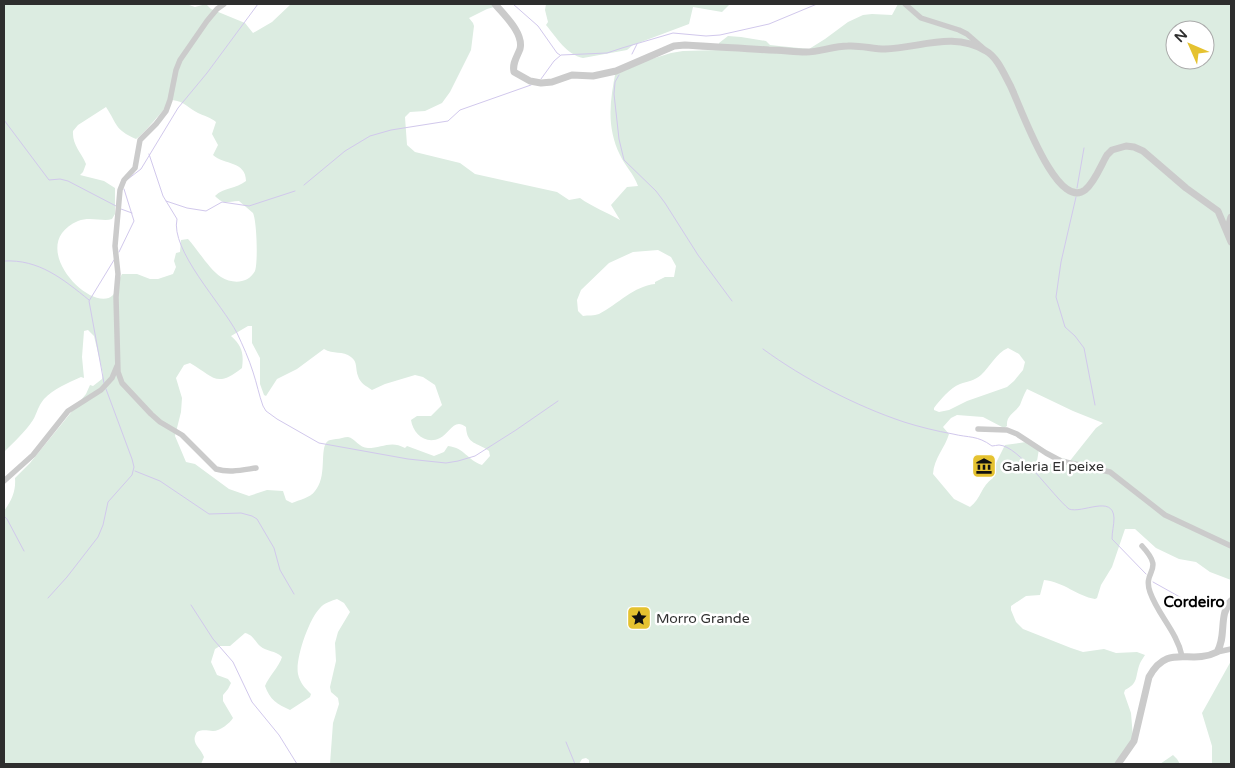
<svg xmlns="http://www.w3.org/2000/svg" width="1235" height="768" font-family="'Varela Round',sans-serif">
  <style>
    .green { fill: #dcece1; fill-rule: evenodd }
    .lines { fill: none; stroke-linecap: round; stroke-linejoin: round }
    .stream { stroke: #d1c8ec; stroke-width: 1 }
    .minor { stroke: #cbcbcb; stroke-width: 5.5 }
    .tertiary { stroke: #cbcbcb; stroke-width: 7 }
    .labels { text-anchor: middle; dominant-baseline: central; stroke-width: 5; stroke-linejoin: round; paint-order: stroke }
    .poi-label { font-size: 14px; fill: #2e2e2e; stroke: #fff; text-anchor: start }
    .neighbourhood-label { font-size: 15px; font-weight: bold; fill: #000; stroke: #fff }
  </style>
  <rect width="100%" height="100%" fill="#fff"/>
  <!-- green -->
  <path class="green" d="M4,4H186L195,7L206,4L211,9L245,23L253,33L272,22L291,4H505L487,9L469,18L473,23L474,26L471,50L450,92L442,103L425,111L410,112L405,117L407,145L415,152L460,163L475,174L557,192L569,200L580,198C592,207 607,212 620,220L611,205L627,187L638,186C634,174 625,166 620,155C606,126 610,100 616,70L671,53L683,51L719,50V43L728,36L741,37L766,41L770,45L779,46L809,49L825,39L848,22L863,15L872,14L892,15L898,4H1231V580L1210,572L1196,562L1179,559L1156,548L1135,529H1125L1112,567L1101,585L1097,598L1095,599C1077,596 1064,582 1044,580L1040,595L1026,596L1011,606V610L1016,622L1023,629L1071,648L1083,652L1104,649L1116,653L1137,652L1145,655C1143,658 1140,662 1139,666C1135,679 1138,683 1125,690L1124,693L1131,713L1133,738L1115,764H589V760L586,758L582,759L579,764H330L333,723L339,704L338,698L331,692L330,687L336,661L335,643L338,632L350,612L344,603L337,599C331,601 324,603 320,608C309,619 295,659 298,674C300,683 305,688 311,694L310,697L290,710C277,704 270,700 265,686C269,676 279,667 282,657C275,650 267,652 260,646C254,640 253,635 245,633L230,646H220L215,649L211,662L217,675L228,679L231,683L228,689L223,695V701L233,718C230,723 220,731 213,731C207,731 204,729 197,732C190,743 200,747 204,757L201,764H4V511C12,500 16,491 15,478L30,463L86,394L90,385L93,386L102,379L103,374L94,336L88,330L84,331L82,357L84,378L81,377C68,383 53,389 44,399C38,406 37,413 33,420C25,432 14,442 4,452ZM1175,30H1205V60H1175ZM172,100C184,101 188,108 198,113C204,116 210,117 216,122L212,134L218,145L213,155C224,165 246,161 246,181C236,189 224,187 215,196C225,206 227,201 239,201L253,213C257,222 258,263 255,271C248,284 232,284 221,277C209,269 198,250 188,239L181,240L180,252L176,253L174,261L176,267L173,274L158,279H150L137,274H122C118,280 117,291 113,295C93,316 23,245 78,221C90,216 103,222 112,219L115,214V188L104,181L80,175L83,172L86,164C81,152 72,145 73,131L78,125L106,107C118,125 114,129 136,139C141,137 166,107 172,100ZM658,250L671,257L676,266L674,277H665L655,282V284C634,286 618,304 599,314C594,316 588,315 583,316L578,311L577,300L581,290L609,263L633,252ZM248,326H252V343L260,358V384L264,395L266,396L277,379L297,369L324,349C333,355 343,350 351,357C358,362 355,369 358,376C360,383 366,386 372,390L385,384L415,375L423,377L435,385L442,405L431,416H417L411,420C413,434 426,445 440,438C449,434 454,417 466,427C467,445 477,442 489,451L490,456L482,465C467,460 465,448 448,446L444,452L434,456L407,446L405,448C391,440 382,448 368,448C359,448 355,438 348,437C344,437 340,439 336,439C332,440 329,439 326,443C320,453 327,477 315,491C310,498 299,500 292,503L286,500L283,491L267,490L249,496L229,489L195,464L186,462L175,436L181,412L182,398L176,378L184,365L190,363C213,376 216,389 242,368C244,353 242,346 231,336ZM1008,348L1019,354L1025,362L1023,370L1014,381L1007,387L967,401L949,410L939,412L934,410V408C940,400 950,388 960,384C968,381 974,381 981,375C990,367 996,353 1008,348ZM1027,389L1073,411L1103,423L1096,428L1069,462L1066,459L1058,457L1047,467H1042L1037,461L1039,449L1026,442L1005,445L994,467L993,478C981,486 981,499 970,507L954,499L933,474C934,458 945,448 949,434L943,427L951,418L957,415L983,417L1004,428L1007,426C1006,415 1015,413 1020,405C1022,400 1024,394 1027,389Z
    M546,4H730L722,12L693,7L689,24L633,45L627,50L583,58C567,55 556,37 546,25L548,22L545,10Z
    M1231,661V764H1212V746L1202,713Z
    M1173,755L1177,759L1180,764H1160Z"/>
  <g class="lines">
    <!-- stream -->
    <path class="stream" d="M513,4L538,26L557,53L560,55
      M632,54L637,44
      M619,75L615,82L614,94L619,139L624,160L656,191L665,203L698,255L732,301
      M541,79L554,61L561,55L607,53L622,48L673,33L706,36L720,35L769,24L817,4
      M4,120L49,180L60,179L68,181L116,206
      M149,154L163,196L177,219C170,250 222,304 237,333C243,346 249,359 253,372C257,384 259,395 263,406L266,411L277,419L319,443L408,459L446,463L458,461L475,456L516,430L558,401
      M128,179L141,169L178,108L207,73L258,4
      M304,185L345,151L370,136L391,130L448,121L460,110L531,85
      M1077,188L1084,148
      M1076,197L1061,262L1056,297L1065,327L1075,336L1084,348L1095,405
      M166,201L187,208L206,211L222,202L249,206L295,191
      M121,209L132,213
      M119,252L134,221L124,189
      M4,261C39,259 63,279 89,300
      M763,349C804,379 856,406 904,422C920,427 936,431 953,434C969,438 977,435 992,446C994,446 997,445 999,445C1019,446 1052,495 1069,509C1082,514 1113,494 1114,518C1114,525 1112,532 1112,539L1146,574
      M104,383L89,301L114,260
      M135,471L160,481L209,514L241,513L252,516L257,519L274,548L280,570L294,594
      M4,516L7,519L24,551
      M1153,582L1187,601H1227
      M48,598L67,577L98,537L103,525L108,502L132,475L134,467L132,459L106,389
      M191,605L213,639L233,662L252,702L279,735L297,764
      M566,742L575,764"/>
    <!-- minor -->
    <path class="minor" d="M224,4L217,9L207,21L180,60L176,70L170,100L166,111L156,124L140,140L135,168L124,180L120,190L115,246L118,274L116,297L118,372L122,383L151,414L160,422L182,435L216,469C229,473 242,470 256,468
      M905,4L921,18L959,30L967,34L983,48
      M978,429L1007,430L1017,434L1046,453L1061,461L1110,472L1165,515L1231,546
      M4,481L33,455L68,411L101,390L112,378L117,366
      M1142,546C1166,572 1142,569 1150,592C1158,615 1177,632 1182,656
      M1217,652L1231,649"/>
    <!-- tertiary -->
    <path class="tertiary" d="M495,4C504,15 524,33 520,49C517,57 512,63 514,72L530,81L541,83L552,82L572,75L593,76L616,71L674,46L685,45C713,47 741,48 769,50C781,50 794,52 806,52C820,52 833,46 848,46C860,45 873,49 885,49C920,48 953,31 986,51C997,57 1004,74 1010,85C1019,102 1056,212 1085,190C1095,182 1101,165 1107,155L1112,150L1126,146L1134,147L1143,151L1186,188L1218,211L1231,242
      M1227,231L1231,217
      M1118,764L1134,741L1149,677C1168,642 1190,666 1217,652C1227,636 1218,615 1231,601"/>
  </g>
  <!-- icons -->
  <defs>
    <symbol id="museum-square" viewBox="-11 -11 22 22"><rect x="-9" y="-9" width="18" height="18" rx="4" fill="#e5c230" stroke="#fff"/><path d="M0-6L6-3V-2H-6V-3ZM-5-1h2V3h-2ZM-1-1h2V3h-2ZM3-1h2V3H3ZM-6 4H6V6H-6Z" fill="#111"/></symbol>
    <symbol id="sight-square" viewBox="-11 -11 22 22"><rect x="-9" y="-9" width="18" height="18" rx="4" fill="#e5c230" stroke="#fff"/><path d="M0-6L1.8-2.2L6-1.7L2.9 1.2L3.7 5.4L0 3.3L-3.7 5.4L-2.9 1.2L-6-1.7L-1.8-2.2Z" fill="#111"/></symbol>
  </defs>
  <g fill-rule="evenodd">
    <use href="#museum-square" x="970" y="452" width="28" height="28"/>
    <use href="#sight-square" x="625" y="604" width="28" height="28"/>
  </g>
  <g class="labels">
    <!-- poi labels -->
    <g class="poi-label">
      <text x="1002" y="466">Galeria El peixe</text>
      <text x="656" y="618">Morro Grande</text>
    </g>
    <!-- neighbourhood labels -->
    <g class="neighbourhood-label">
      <text x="1194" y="602">Cordeiro</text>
    </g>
  </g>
  <!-- border -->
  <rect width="1235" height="768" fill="none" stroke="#2e2e2e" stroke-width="10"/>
  <!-- north arrow -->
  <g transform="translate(1190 45) rotate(315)"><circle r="24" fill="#ffffff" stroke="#ababab"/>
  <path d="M0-4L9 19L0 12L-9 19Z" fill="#e5c230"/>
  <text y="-8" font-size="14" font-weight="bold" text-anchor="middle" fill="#2e2e2e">N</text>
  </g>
</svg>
